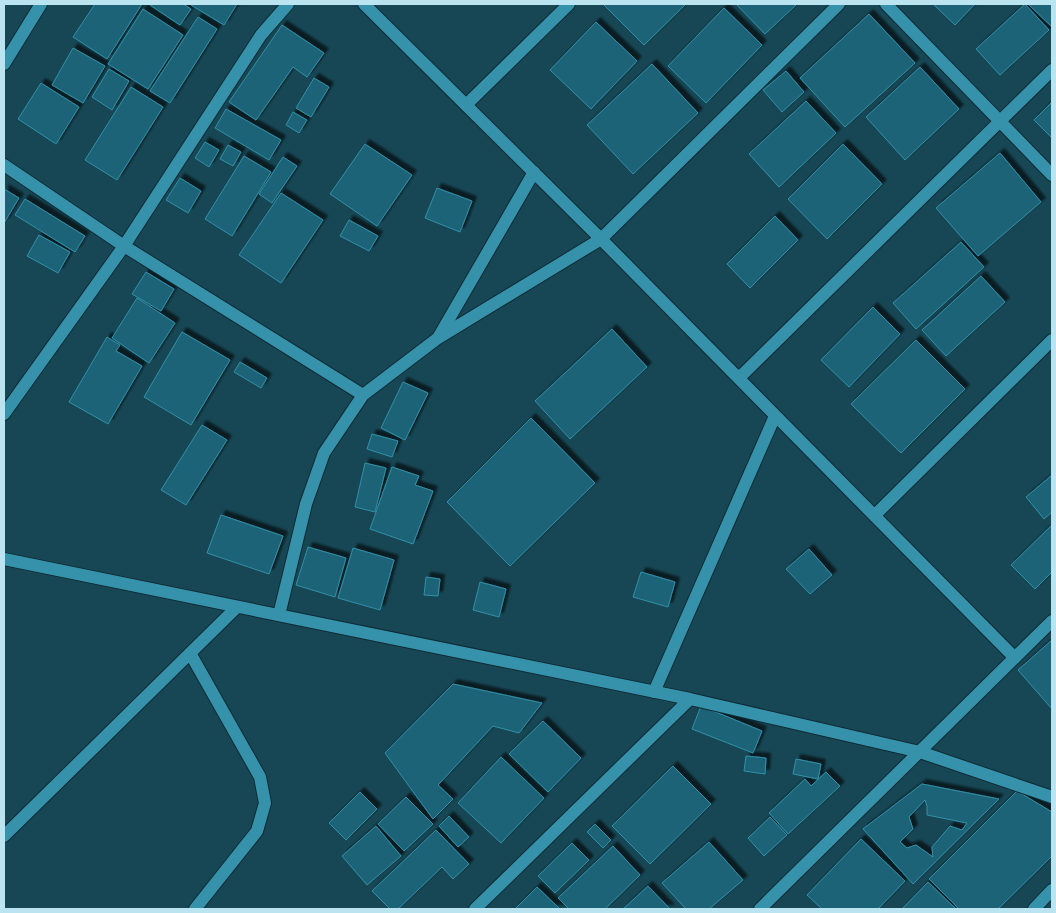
<svg xmlns="http://www.w3.org/2000/svg" width="1056" height="913" font-family="'Zilla Slab',serif">
  <style>
    .building { fill: #1d6477; stroke: #328fa8; fill-rule: evenodd; filter: url(#shadow) }
    .lines { fill: none; stroke-linecap: round; stroke-linejoin: round }
    .minor-casing { stroke: #0f2b34; stroke-width: 14 }
    .tertiary-casing { stroke: #0f2b34; stroke-width: 14 }
    .minor { stroke: #3692ab; stroke-width: 12 }
    .tertiary { stroke: #3692ab; stroke-width: 12 }
  </style>
  <defs>
    <filter id="shadow"><feDropShadow dx="4.5" dy="-4.5" stdDeviation="1" flood-color="#0009"/></filter>
  </defs>
  <rect width="100%" height="100%" fill="#174755"/>
  <!-- building -->
  <path class="building" d="M95,4H142L107,59L73,37Z
    M152,4H183L191,9L180,25L150,5Z
    M192,4H237L224,25L191,5Z
    M603,4H686L644,45Z
    M736,4H797L765,34Z
    M933,4H975L955,25Z
    M1025,4L1049,30L1000,75L976,49Z
    M1028,4H1052V25L1051,26Z
    M724,8L762,45L706,103L668,66Z
    M143,9L183,35L148,89L108,64Z
    M869,14L915,63L845,127L800,78Z
    M198,17L217,29L170,103L150,91Z
    M596,22L637,61L591,109L550,70Z
    M282,25L324,53L307,77L293,67L256,120L229,102Z
    M73,48L105,66L83,103L52,85Z
    M652,64L698,113L633,174L587,125Z
    M920,67L959,109L905,160L866,117Z
    M109,69L129,81L112,110L92,97Z
    M786,71L804,92L782,112L763,90Z
    M314,78L329,87L311,117L296,108Z
    M41,83L79,107L56,144L18,119Z
    M131,87L163,107L117,180L85,160Z
    M806,101L836,133L779,187L749,154Z
    M1052,102V138L1034,120Z
    M226,109L281,140L269,160L215,128Z
    M293,112L307,120L299,133L286,125Z
    M205,142L219,150L209,167L195,158Z
    M365,144L412,175L377,226L330,194Z
    M843,144L882,184L827,239L788,199Z
    M228,145L241,152L233,166L220,159Z
    M1000,153L1041,202L978,256L936,208Z
    M244,156L271,172L232,236L205,219Z
    M283,157L297,166L272,203L259,194Z
    M180,178L201,191L188,213L166,200Z
    M437,188L472,201L460,232L425,218Z
    M4,189L19,198L4,223Z
    M281,193L323,220L281,283L239,255Z
    M25,199L85,236L75,252L15,215Z
    M775,216L798,240L750,288L727,264Z
    M349,220L378,236L369,251L340,236Z
    M39,235L70,252L58,273L27,256Z
    M961,242L984,267L916,329L893,303Z
    M146,272L174,289L161,311L132,294Z
    M981,276L1005,302L946,356L922,330Z
    M137,298L175,323L149,363L112,338Z
    M873,307L900,334L849,387L821,360Z
    M612,329L647,367L570,439L535,401Z
    M182,332L230,360L191,425L144,397Z
    M107,337L120,345L116,351L142,366L108,424L69,402Z
    M916,340L965,389L901,453L851,404Z
    M240,362L267,378L261,388L234,372Z
    M403,382L428,393L405,440L381,428Z
    M531,418L595,483L510,566L447,502Z
    M202,425L227,440L186,505L161,490Z
    M372,434L398,441L392,457L367,449Z
    M365,463L386,468L375,512L355,507Z
    M392,467L419,476L415,485L433,491L413,544L370,529Z
    M1052,475V512L1044,519L1026,497Z
    M221,515L283,536L269,574L207,553Z
    M1052,525V572L1035,589L1011,565Z
    M308,547L346,558L335,597L296,585Z
    M353,548L394,560L380,610L338,598Z
    M809,549L832,575L810,594L786,569Z
    M641,572L675,582L668,607L633,597Z
    M426,577L440,579L438,596L424,595Z
    M480,582L506,589L499,617L473,610Z
    M1052,640V709L1018,670Z
    M453,684L542,703L519,733L493,726L438,785L453,799L433,819L385,753Z
    M701,706L762,731L753,753L692,729Z
    M543,721L581,758L548,792L509,754Z
    M746,756L766,758L765,774L744,771Z
    M501,757L544,798L501,843L458,803Z
    M796,759L821,764L818,779L793,774Z
    M673,766L711,804L650,864L612,826Z
    M826,772L840,786L788,834L769,813L805,779L811,786Z
    M922,784L999,799L913,884L863,829ZM925,800L927,806V815L967,823L962,830L950,826L932,847L933,857L916,845L907,848L900,842L913,829L909,817Z
    M1017,791L1052,812V856L998,909H959L929,879Z
    M360,792L377,809L346,840L329,823Z
    M406,797L433,824L404,851L378,824Z
    M449,816L469,837L458,847L439,826Z
    M770,817L787,835L764,856L748,838Z
    M595,824L611,840L603,848L587,832Z
    M376,826L401,856L367,885L342,856Z
    M436,830L469,864L453,879L442,867L398,909H390L372,891Z
    M861,839L905,881L878,909H822L807,895Z
    M709,842L743,880L709,909H686L662,883Z
    M572,843L589,860L555,893L538,876Z
    M613,846L640,875L605,909H569L558,898Z
    M928,882L956,909H902Z
    M648,886L670,909H623Z
    M537,887L560,909H515Z"/>
  <g class="lines">
    <defs>
      <path id="minor" d="M886,4L1052,175
        M4,64L41,4
        M466,105L569,4
        M4,165L124,246L363,395
        M438,338L601,239L1015,658
        M739,378L1052,70
        M4,414L124,246L261,35L288,4
        M875,515L1052,340
        M4,559L690,699L920,752L1052,797
        M279,615L306,504L324,453L363,395L438,338L534,172
        M190,653L260,777L265,803L257,831L195,909
        M654,692L775,416
        M4,836L237,607
        M475,909L690,699
        M760,909L1052,621
        M1034,909L1052,890"/>
      <path id="tertiary" d="M364,4L601,239L839,4"/>
    </defs>
    <!-- minor casing -->
    <use href="#minor" class="minor-casing"/>
    <!-- tertiary casing -->
    <use href="#tertiary" class="tertiary-casing"/>
    <!-- minor -->
    <use href="#minor" class="minor"/>
    <!-- tertiary -->
    <use href="#tertiary" class="tertiary"/>
  </g>
  <!-- border -->
  <rect width="1056" height="913" fill="none" stroke="#bbe4f1" stroke-width="10"/>
</svg>
